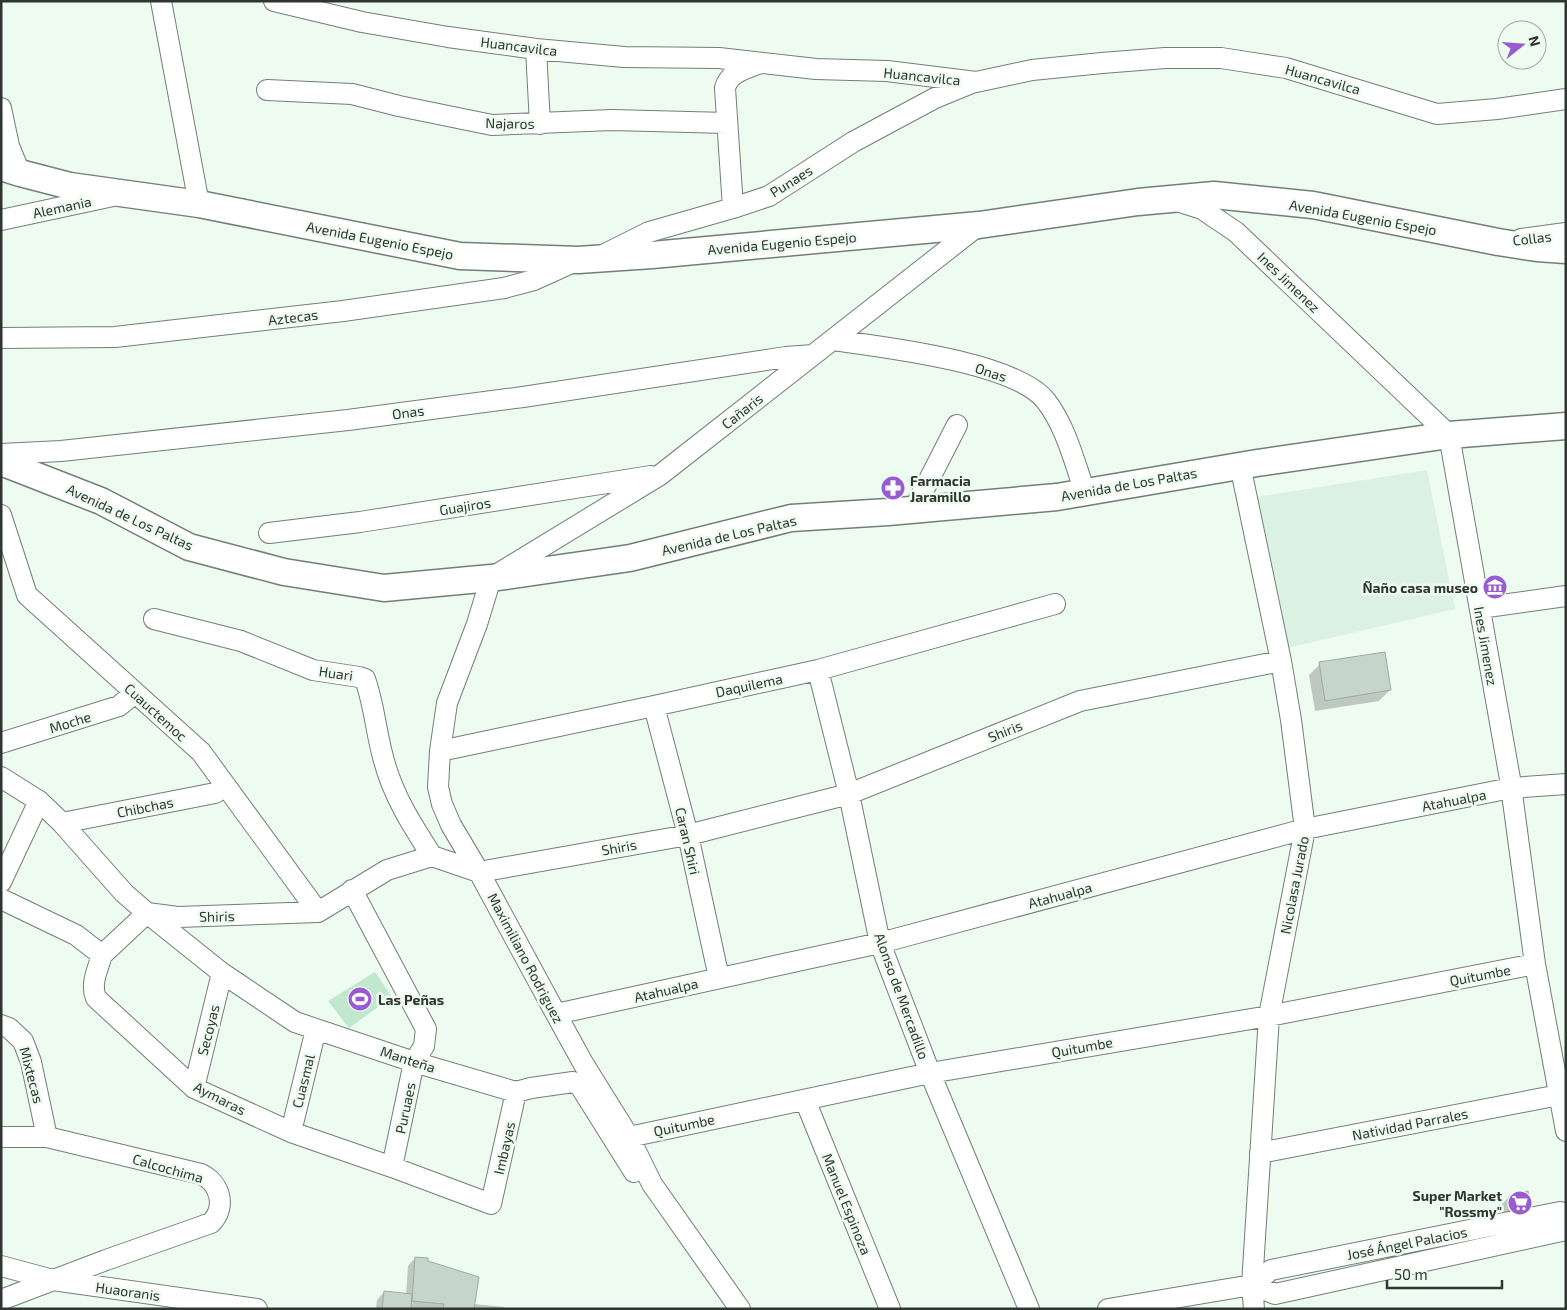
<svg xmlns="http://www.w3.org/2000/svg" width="1567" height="1310" font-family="'Exo 2',sans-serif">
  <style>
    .built { fill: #dbf1e2 }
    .green { fill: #c1e7ce }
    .shadow { fill: #0003 }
    .building { fill: #c6d5cb; stroke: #9daba1 }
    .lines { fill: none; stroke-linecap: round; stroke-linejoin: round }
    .minor-casing { stroke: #727f76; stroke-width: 22 }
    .major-casing { stroke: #727f76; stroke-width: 29 }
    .minor { stroke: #fff; stroke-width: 20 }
    .major { stroke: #fff; stroke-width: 26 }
    .labels { text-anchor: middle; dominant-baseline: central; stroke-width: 5; stroke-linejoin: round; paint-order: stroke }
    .street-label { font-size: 14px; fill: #2f3531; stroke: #edfbf1 }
    .poi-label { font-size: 14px; font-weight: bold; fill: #2f3531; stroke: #edfbf1; text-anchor: start }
  </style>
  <rect width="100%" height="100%" fill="#edfbf1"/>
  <!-- built -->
  <path class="built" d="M1427,470L1455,609L1287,648L1258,497Z"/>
  <!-- green -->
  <path class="green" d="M375,972L392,997L349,1028L328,1001Z"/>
  <!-- shadow -->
  <path class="shadow" d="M1320,664L1390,690L1379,701L1315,711L1309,675Z
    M1509,1197L1530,1205L1522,1212L1505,1216L1502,1204Z
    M415,1258L427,1262L474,1304L504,1307V1309H376L377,1300L384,1292L406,1295L408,1266Z"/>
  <!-- building -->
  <path class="building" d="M1385,652L1391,690L1325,701L1319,662Z
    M1528,1191L1531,1206L1512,1210L1509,1196Z
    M415,1257L428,1258V1261L479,1277L474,1309H443L444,1304L412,1301Z
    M384,1291L412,1294L411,1309H382Z"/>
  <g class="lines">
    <defs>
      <path id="minor" d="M161,1L199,204
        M274,1L362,22L448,37L536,49L624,57L719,58L816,69L887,71L976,82L1032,70L1102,63L1165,58H1221L1286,68L1437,114L1497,109L1566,99
        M536,49L540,124
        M267,90L352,94L399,106L492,125L612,120L727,123
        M1,108L9,146
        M1,140L9,146L20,173
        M1177,201L1202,209L1236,232L1449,435L1510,779L1535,964L1566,1131
        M733,208L725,88C729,72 746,69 760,63
        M1,220L113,196
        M1521,239L1566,233
        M601,256L649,232L733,208L769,196L853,142L935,98L974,82
        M1,338L115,337L343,311L504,288L534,280L576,261
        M833,340C882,347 1016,362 1046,401C1066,427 1074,461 1085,492
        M1,454L61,451L348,420L523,397L786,357L813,355
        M1240,465L1281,661L1291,720L1305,829L1269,1016L1252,1285L1254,1309
        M914,509L957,425
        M1,515L27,595L201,752L318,912
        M269,533L360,522L651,476
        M1480,608L1566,596
        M154,619L241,641L313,670L359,677L365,679C374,704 376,732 383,757C392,794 412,825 432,856
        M818,670L849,794L880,943L930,1073L1029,1309
        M654,706L688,835L719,978
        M1,743L119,706L135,693
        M440,751L654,706L818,670L1055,604
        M1,777L39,801L62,823L124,893L147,913L222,973L295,1022L414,1062L516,1092L531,1088L573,1082L580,1086L634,1172
        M62,823L215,793L225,786
        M1,882L39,801
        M352,890L426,1029L424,1046L414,1062L392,1167
        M1,899L76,935L102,955C98,969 90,984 96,998L194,1088L291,1132L392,1167L491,1204L516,1092
        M147,913L178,917L318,912L387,870L432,856L479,872L688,835L849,794L1080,701L1281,661
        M102,955L147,913
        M556,1014L880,943L1305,829L1511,788L1566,784
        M1,1025L9,1028L23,1041L31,1062L47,1137
        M194,1088L222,973
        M805,1100L890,1309
        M291,1132L316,1029
        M1,1137H47L201,1174C220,1183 227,1207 211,1223L106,1260L1,1300
        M629,1137L930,1073L1269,1016L1535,964
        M1260,1153L1559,1095
        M1,1266L53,1280L257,1309
        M1252,1285L1275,1294L1566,1230
        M740,1309L652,1184L629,1137L583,1063L556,1014L479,872L451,825L442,804L438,787L440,751L447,703L477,624L491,578L660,475L979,225
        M1108,1309L1252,1285L1271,1270L1560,1212L1566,1214"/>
      <path id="major" d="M1,167L20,173L70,186L199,204L460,256L578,260L652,255L979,225L1138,202L1214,195L1313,205L1498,242L1537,248L1566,250
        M1,462L101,501L189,547L284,572L384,588L491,578L630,558L791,518L888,512L1057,497L1257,463L1449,435L1566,426"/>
    </defs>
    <!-- minor casing -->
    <use href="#minor" class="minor-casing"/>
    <!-- major casing -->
    <use href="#major" class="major-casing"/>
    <!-- minor -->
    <use href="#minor" class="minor"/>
    <!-- major -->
    <use href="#major" class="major"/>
  </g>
  <!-- icons -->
  <defs>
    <symbol id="pharmacy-disc" viewBox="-11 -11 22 22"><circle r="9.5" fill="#9a5bd1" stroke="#edfbf1"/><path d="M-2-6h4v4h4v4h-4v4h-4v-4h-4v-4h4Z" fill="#fff"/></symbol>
    <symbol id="museum-disc" viewBox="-11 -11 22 22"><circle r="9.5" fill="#9a5bd1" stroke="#edfbf1"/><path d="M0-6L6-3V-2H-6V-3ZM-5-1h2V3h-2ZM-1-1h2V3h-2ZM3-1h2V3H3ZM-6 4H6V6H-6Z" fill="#fff"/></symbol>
    <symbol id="stadium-disc" viewBox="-11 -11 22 22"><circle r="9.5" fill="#9a5bd1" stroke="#edfbf1"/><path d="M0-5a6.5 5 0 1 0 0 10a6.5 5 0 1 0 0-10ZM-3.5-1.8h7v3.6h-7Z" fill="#fff"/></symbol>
    <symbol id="supermarket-disc" viewBox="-11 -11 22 22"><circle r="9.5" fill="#9a5bd1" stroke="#edfbf1"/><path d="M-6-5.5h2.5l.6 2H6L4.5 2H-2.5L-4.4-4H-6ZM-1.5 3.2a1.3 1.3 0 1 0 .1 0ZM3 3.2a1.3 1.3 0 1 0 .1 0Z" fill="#fff"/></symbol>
  </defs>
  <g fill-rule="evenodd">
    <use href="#pharmacy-disc" x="879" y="474" width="28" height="28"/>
    <use href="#museum-disc" x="1481" y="573" width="28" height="28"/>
    <use href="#stadium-disc" x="346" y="985" width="28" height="28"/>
    <use href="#supermarket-disc" x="1506" y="1189" width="28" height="28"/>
  </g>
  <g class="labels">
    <!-- street labels -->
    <g class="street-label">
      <text transform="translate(519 46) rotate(7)">Huancavilca</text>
      <text transform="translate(922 76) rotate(6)">Huancavilca</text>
      <text transform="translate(1323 79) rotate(16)">Huancavilca</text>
      <text transform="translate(510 123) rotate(1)">Najaros</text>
      <text transform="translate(791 181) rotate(-32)">Punaes</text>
      <text transform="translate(62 207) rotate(-12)">Alemania</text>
      <text transform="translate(1363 217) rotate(10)">Avenida Eugenio Espejo</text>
      <text transform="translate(1532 238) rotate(-7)">Collas</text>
      <text transform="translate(380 240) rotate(11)">Avenida Eugenio Espejo</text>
      <text transform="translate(782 243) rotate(-5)">Avenida Eugenio Espejo</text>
      <text transform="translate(1289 282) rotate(44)">Ines Jimenez</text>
      <text transform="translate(293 317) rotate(-7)">Aztecas</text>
      <text transform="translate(991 372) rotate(18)">Onas</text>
      <text transform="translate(742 411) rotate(-38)">Cañaris</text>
      <text transform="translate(408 412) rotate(-7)">Onas</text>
      <text transform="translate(1129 484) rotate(-10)">Avenida de Los Paltas</text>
      <text transform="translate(465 506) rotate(-9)">Guajiros</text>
      <text transform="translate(130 517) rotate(25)">Avenida de Los Paltas</text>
      <text transform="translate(729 535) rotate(-13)">Avenida de Los Paltas</text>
      <text transform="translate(1486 646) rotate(80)">Ines Jimenez</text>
      <text transform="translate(336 673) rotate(8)">Huari</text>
      <text transform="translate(749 685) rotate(-12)">Daquilema</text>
      <text transform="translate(156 712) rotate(42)">Cuauctemoc</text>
      <text transform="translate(70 722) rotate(-17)">Moche</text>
      <text transform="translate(1005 731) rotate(-22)">Shiris</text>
      <text transform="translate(1454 800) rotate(-11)">Atahualpa</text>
      <text transform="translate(145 807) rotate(-11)">Chibchas</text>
      <text transform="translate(688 841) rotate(77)">Caran Shiri</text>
      <text transform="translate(619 847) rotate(-10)">Shiris</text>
      <text transform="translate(1294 885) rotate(-79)">Nicolasa Jurado</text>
      <text transform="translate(1060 895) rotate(-15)">Atahualpa</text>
      <text transform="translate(217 916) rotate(-1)">Shiris</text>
      <text transform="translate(526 958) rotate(62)">Maximiliano Rodriguez</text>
      <text transform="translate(1480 975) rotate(-11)">Quitumbe</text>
      <text transform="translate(666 990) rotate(-13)">Atahualpa</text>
      <text transform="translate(902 996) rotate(70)">Alonso de Mercadillo</text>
      <text transform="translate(208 1030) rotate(-76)">Secoyas</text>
      <text transform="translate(1082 1047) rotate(-10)">Quitumbe</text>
      <text transform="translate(408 1059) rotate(18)">Manteña</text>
      <text transform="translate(32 1075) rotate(75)">Mixtecas</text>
      <text transform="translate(303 1081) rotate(-76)">Cuasmal</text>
      <text transform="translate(220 1098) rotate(27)">Aymaras</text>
      <text transform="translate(405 1108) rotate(-78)">Puruaes</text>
      <text transform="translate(1410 1124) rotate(-11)">Natividad Parrales</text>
      <text transform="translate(684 1125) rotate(-12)">Quitumbe</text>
      <text transform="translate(504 1148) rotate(-77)">Imbayas</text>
      <text transform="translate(168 1168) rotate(16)">Calcochima</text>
      <text transform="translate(847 1204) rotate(68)">Manuel Espinoza</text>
      <text transform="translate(1407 1243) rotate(-11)">José Ángel Palacios</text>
      <text transform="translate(128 1291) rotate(8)">Huaoranis</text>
    </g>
    <!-- poi labels -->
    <g class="poi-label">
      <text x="910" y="480">Farmacia<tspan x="910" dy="16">Jaramillo</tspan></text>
      <text x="1478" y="587" text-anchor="end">Ñaño casa museo</text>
      <text x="378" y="999">Las Peñas</text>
      <text x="1502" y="1195" text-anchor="end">Super Market<tspan x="1502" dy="16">"Rossmy"</tspan></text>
    </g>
  </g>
  <!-- border -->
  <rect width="1567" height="1310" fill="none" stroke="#2f3531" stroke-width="5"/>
  <!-- north arrow -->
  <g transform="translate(1522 45) rotate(73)"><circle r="24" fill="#edfbf1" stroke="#a1aca4"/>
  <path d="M0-4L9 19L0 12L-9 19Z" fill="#9a5bd1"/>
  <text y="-8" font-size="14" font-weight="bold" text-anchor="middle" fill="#2f3531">N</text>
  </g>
  <!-- scale -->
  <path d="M1387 1280v8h115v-8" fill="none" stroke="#2f3531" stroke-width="2.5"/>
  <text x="1394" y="1280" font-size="15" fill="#2f3531" stroke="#edfbf1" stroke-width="4" paint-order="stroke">50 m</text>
</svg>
